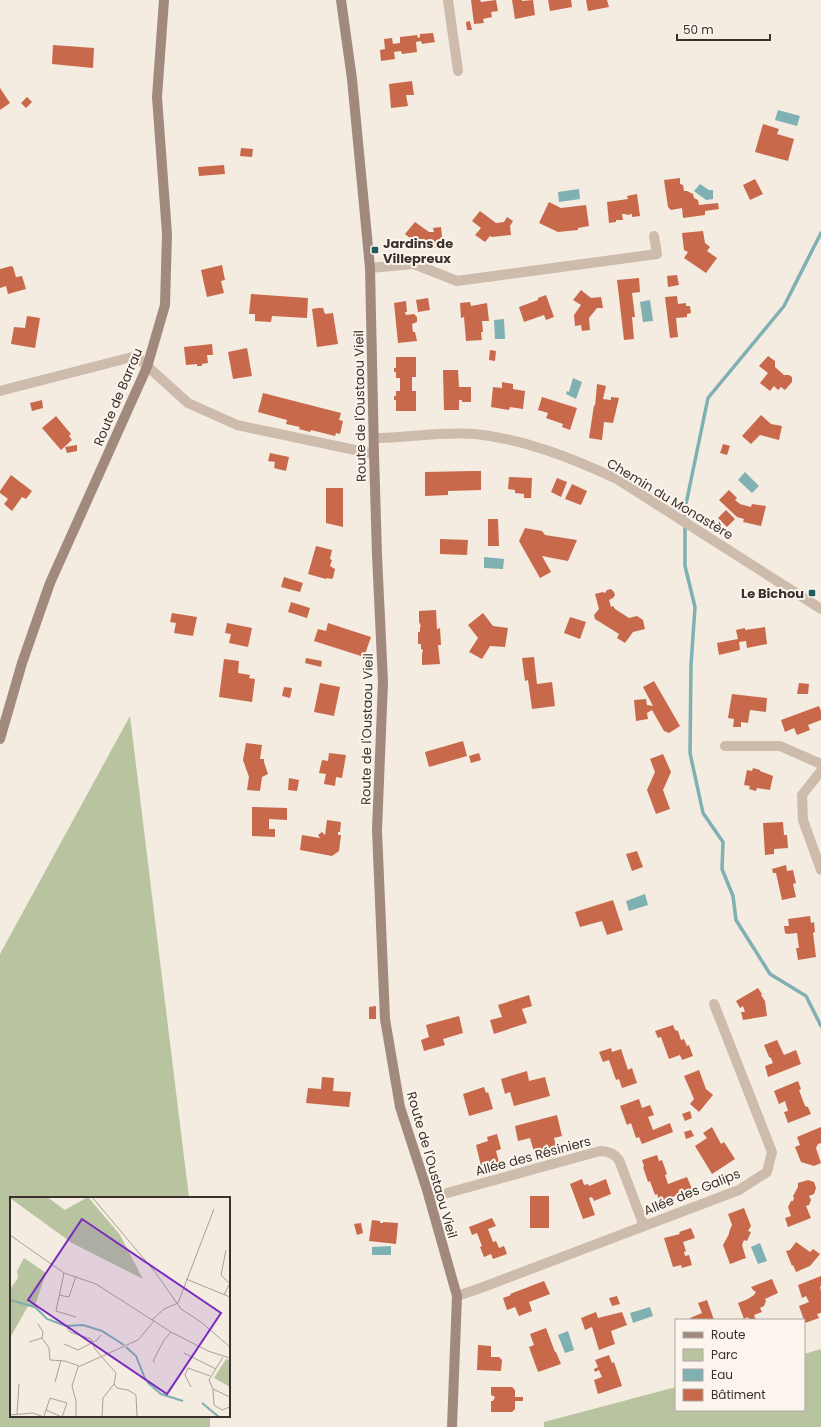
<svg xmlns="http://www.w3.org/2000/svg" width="821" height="1427" font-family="Poppins,sans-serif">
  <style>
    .green { fill: #b8c4a0 }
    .water { fill: #7fb0b2 }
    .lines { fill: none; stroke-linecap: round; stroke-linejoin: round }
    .stream { stroke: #7fb0b2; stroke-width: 3.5 }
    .building { fill: #c8694b }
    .street { stroke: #cdbbac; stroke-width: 10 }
    .secondary { stroke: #a18a7d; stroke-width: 10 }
    .poi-dot { fill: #1f5a5e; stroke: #fbf5ee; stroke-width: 1.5 }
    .labels { text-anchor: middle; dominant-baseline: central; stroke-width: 4; stroke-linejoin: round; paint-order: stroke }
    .poi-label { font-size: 13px; font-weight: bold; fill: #3b302b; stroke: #fbf5ee; text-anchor: start }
    .street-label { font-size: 13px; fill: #3b302b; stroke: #fbf5ee }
    .inset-river { fill: none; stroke: #7fb0b2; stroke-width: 2 }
    .inset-road { fill: none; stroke: #aaa098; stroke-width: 1 }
    .view { fill: #7b2cbf; fill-opacity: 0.15; stroke: #7b2cbf; stroke-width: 2 }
    .inset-edge { fill: none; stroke: #3b302b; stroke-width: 2 }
  </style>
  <rect width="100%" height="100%" fill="#f4ebe1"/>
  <!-- green -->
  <path class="green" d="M130,716L189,1198H11V1416H210V1427H0V954Z
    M821,1349V1427H544V1422L676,1387V1410H804V1354Z"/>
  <!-- water -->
  <path class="water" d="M778,110L800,116L797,126L775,120Z
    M700,184L709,190H713V199L706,200L694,191Z
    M579,189L580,199L559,202L558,192Z
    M650,300L653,321L643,322L640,302Z
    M504,319L505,339H495L494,320Z
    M573,378L582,382L576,399L566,394L567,391L569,392Z
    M745,472L759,486L752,493L738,480Z
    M484,557L504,559L503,569L484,568Z
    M645,894L648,905L629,911L626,901Z
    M760,1243L767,1261L758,1264L751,1247Z
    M391,1246V1255H372V1247Z
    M650,1307L653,1316L633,1323L630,1313Z
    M568,1331L574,1350L565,1353L558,1335Z"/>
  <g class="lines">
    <!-- stream -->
    <path class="stream" d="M685,515L686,504L708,398L784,306L821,233
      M685,526V566L695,607L691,665L690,753L703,813L723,842L722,869L733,896L736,920L770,974L806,996L821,1026"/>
  </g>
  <!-- building -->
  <path class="building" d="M471,0H480L481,2L496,0L498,11L491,12L492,17L483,19L484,23L474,24Z
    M512,0H522V1L533,0L535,15L515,19Z
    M548,0H571L572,7L550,11Z
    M586,0H607L609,7L588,11Z
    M470,21L472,30H467L466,22Z
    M433,33L435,42L422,44L421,41L416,42L417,52L402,54L401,51L394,52L395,59L381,61L380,50L385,49L384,39L392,38L393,44L400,43V37L417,35L418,38L420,37V34Z
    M53,45L94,48L93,68L52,64Z
    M412,81L414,95H406L408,106L391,108L389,84Z
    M0,88L10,103L0,110Z
    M27,97L32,102L26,108L21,103Z
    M763,124L779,129L777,134L794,139L788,161L755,152Z
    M241,148L253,149L252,157L240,156Z
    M224,165L225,174L199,176L198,167Z
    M680,178V184L683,185L684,191H687L693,194L694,198L698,200L699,205L718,203L719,209L705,211V215L683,218L682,208L671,210L668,207L664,180Z
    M755,179L763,194L750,200L743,185Z
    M637,194L640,216L632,217V214L627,215L625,214H622L623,220H616V222L609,223L607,202L628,199L627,196Z
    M549,202L561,208L586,205L589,226L578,228V230L558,232L539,223Z
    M480,211L496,223L504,222L507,217L513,221L510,226L511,235L492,237L490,236L485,242L475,235L481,228L472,221Z
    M415,222L429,232H434L433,228L441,227L443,247L425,249V247L422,245L419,246L405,234Z
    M703,231L705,243L710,247L707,251L717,258L706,273L684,258L688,252L684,250L682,233Z
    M222,265L225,280L221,281L224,293L207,297L201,270Z
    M11,266L13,267L16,277L22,276L26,289L8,294L6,286L0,288V269Z
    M677,275L679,285L668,287L667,276Z
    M639,278L640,292L632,293L635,317H632L634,339L624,340L617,280Z
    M581,290L591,298L601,297L603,308H597L589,318L590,330L582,331L581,325L575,326L574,315L581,305L573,300Z
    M251,294L308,298L307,318L272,316L271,322L255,321V314H249Z
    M546,295L554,317L546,320L544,315L524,322L519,307L538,300V298Z
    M677,296L678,304L686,303V306H690L691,313L687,314V317L676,318L678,337L670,338L665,297Z
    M428,298L430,310L418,312L416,300Z
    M406,301L407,312H405L406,315L414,314L417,317V322L412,324L413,332H415L417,341L398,343L394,303Z
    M470,302L471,306L487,303L489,321H482L483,332H481L482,340L466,341L464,317L461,318L460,303Z
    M318,308H323L325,314L333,313L338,344L317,347L312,309Z
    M27,316L40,318L35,348L11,344L14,327L25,328Z
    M212,344L213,355H207L208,363L202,364V366H197V364L186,365L184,347Z
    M247,348L252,376L233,379L228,352Z
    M490,350L496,351L495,361L489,360Z
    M768,356L775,361V367L784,375H789L792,377V382L785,390L781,387L778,390L774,386L770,391L760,383L768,373L759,366Z
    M396,357H416V377H412V391H416V411H396V400H394V396H396V391H400V378H396V372H394V368H396Z
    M443,370H458L459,387H471V402H462V400H459V410H444Z
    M502,382L513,384V389L525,391L523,409L510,407L509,410L491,407L493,387L502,388Z
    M597,384L606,386L603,399L611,400V397L619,398L613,423L604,422L602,440L589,438L594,405L595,406Z
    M263,393L341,413L339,420L343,421L340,434L336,433L335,436L311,430L310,432L299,429L300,427L286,424L287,420L258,412Z
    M542,397L577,408L570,430L562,427L563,424L546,418L548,413L538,410Z
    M42,400L43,408L32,411L30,403Z
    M761,415L771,424L782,426L779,440L760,435L751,444L742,436Z
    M56,416L71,434L69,436L72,440L61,450L42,428Z
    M723,444L730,446L727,455L720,453Z
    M77,445V451L67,453L65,447Z
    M270,453L289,457L286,471L274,468L275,462L268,461Z
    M472,471H481V490L448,491V495L425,496V472Z
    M11,475L32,491L26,499L22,497L12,511L4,504L8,499L0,493V491Z
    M509,477L532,478L531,498H524V494L515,493V490L508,489Z
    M557,478L567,482L561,497L551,492Z
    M572,484L587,491L581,505L565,499Z
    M326,488H343V527L326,523Z
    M729,490L737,498L735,500L740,504L751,507L752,504L766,506L761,526L743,522L744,519L737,517L719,500Z
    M726,510L735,519L727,527L718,518Z
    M488,519H498L499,546H488Z
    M525,528L542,531L545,535L577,540L568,561L542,556L551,572L540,578L519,541Z
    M440,539L468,540L467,555L440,554Z
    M316,546L332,550L330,559L332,560L330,566L335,569L333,578L331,579L327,578L326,579L308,574Z
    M284,577L303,583L300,592L281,587Z
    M611,589L614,592L615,595L613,598L609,600L611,607L613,606L615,609L629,618L637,616L643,620L645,629L633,632L625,643L617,638L619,634L595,619L594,615L599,609L595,594L603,592L605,593L607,590Z
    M291,602L310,608L307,618L288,612Z
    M436,610L437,629L440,628L441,645H438L440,664L422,665V654L423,650L421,649V644H418V632H420V627L421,626L419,622V611Z
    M172,613L197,617L193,636L174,633L176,623L170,622Z
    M483,613L493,626L508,628L505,647L490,646L482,659L469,652L478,638L468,625Z
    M570,617L586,622L580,639L564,633Z
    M227,623L252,628L248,647L229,643L231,634L225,633Z
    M328,623L371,637L364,657L314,641L318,629L326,631Z
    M765,627L767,644L747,648L746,641L739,642L740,650L719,655L717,643L738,639L736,630L745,628V630Z
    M534,657L537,684L552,682L555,706L532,709L528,680L525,681L522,658Z
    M306,658L322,661L321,667L305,663Z
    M224,659L239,661L238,673L250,675L249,678L255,679L252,702L219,697Z
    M654,681L680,726L669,733L664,731L652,710L647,713L648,719L636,721L634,700L646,699L647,705L653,706L643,687Z
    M320,683L340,687L334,716L314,712Z
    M799,683L809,684L808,694H797Z
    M284,687L292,688L290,698L282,696Z
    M732,694L767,698L766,712L750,710L748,723L741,722V727H733L734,719L728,718Z
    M819,706L821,711V720L808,725L810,730L797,735L794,728L785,732L781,720Z
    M463,741L467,756L429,767L425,752Z
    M246,743L262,745L260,759H264V762L268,774L262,777L260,791L247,790L249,777L243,760Z
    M329,753L346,755L342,778L336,777L335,786L324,784L326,774L319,773L322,760L328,761Z
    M479,753L481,760L471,763L469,756Z
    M663,754L671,772L663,790L670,809L656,814L647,790L655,772L650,759Z
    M753,768L760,770V771L773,776L770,790L757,788L756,791L749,789L750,786L744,785L747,770L752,771Z
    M289,778L299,780L297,791L288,790Z
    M252,807L287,808V820L269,819V829H275V837L252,836Z
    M327,820L341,822L340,832H338V835H341L339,851L332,856L300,850L302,835L320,838L318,835L322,832L325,835Z
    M783,822L784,835H787L788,848L774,849V854L765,855L763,823Z
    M637,851L643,867L632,871L626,854Z
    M786,865L787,871L793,870L796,883L793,884L796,897L782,900L776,873H773L772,869Z
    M613,900L623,930L607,935L602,921L580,927L575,912Z
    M810,916L811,923L814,922L815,932L813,933L816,957L798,960L796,948H799L797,933L787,934L785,933L784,926H789L788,919Z
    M758,988L762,994L761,995L765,1001L767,1016L743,1020L741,1012H745L743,1006L740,1008L736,1001Z
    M529,995L532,1006L522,1009L527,1023L494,1034L490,1020L502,1017L498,1005Z
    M376,1006V1019H369V1007Z
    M459,1016L463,1033L443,1039L445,1045L424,1051L421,1040L429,1037L426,1025Z
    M673,1025L675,1030L678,1031L681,1040L684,1039L687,1046L689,1045L693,1056L682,1060L680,1055L669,1059L661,1037L658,1038L655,1031Z
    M777,1040L784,1055L796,1050L801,1064L768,1077L765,1066L773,1063L771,1058L769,1057L764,1045Z
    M611,1048L612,1052L621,1049L628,1070L632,1068L637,1083L622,1088L619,1079L616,1080L609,1060L603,1062L599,1052Z
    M699,1070L706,1089L713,1095L699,1112L690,1104L694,1099L684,1076Z
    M527,1071L529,1081L545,1077L550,1096L514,1106L510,1092L505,1094L501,1079Z
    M322,1077L334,1078L333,1091L351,1092L349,1107L306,1103L308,1088L321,1089Z
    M798,1081L801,1089L799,1090L805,1106L808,1107L811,1114L788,1123L784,1112L788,1111L785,1101L779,1104L774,1091Z
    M484,1087L486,1093L488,1092L493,1109L469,1116L463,1094Z
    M639,1099L642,1108L650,1105L654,1115L648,1117L653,1130L670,1123L673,1132L642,1144L639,1137L636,1138L631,1123L627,1125L620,1106Z
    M690,1111L692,1118L685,1121L682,1114Z
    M557,1115L562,1136L554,1138L557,1149L535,1155L530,1138L518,1141L515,1126Z
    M712,1127L721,1144L724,1142L735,1159L712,1174L695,1146L707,1138L703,1133Z
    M821,1127V1143L818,1144L816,1148L821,1163L814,1166L801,1162L795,1147L800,1145L797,1137Z
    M691,1130L694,1136L686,1139L684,1132Z
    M497,1134L501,1149L496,1151L499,1162L481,1166L476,1145L488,1141L487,1137Z
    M657,1155L659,1161L662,1160L667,1174L665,1175L668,1184L687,1177L692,1189L660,1202L657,1194L655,1195L650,1181L648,1182L643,1167L644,1166L642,1160Z
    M582,1179L584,1185L588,1184L589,1186L606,1179L611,1194L594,1201L592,1197L589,1198L595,1215L583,1219L570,1184Z
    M808,1180L814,1182L816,1188L814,1194L809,1196L811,1200L809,1205L806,1206L811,1218L788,1227L785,1218L791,1216L788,1207L791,1201H793L794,1198L793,1196L798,1187V1183Z
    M530,1196H549V1228H530Z
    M744,1208L751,1226L748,1231L751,1232L747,1241L744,1240L742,1245L746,1258L730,1264L723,1245L729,1234V1232L732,1225L728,1214Z
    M492,1218L496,1226L488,1229L493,1242L496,1241L499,1248L504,1246L507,1254L493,1259L491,1254L484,1257L480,1247L482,1246L477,1233L472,1235L469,1227Z
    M372,1220L380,1221V1223H383V1222L398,1223L396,1244L369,1241Z
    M361,1223L363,1233L357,1235L354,1224Z
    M691,1228L695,1238L683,1242L686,1251L684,1252L685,1256L689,1255L692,1265L682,1268L681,1265L673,1267L664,1238L680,1234L679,1232Z
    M796,1242L810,1252L813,1249L820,1254L810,1266L796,1272L793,1265L792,1266L786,1251L790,1250Z
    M821,1276V1286L820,1287L821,1291V1313L817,1314L819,1318L805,1323L799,1306L809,1302L806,1296L802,1298L798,1285Z
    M772,1279L778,1293L765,1299L766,1301L764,1306L760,1308L762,1312L754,1315L756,1320H749L748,1317L744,1319L738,1303L748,1299L754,1295L756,1292L753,1290L751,1287Z
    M544,1281L550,1294L529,1302L532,1311L519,1316L515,1307L507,1310L503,1298L511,1295L510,1294Z
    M617,1296L620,1304L612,1306L609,1298Z
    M707,1300L714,1320H691L690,1318L702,1313L698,1303Z
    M596,1312L598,1318L622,1312L627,1325L611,1331L615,1344L599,1350L592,1327L585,1330L581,1318Z
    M546,1328L555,1352H556L561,1364L538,1372L529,1347L534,1345L530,1334Z
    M478,1345L491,1346V1357H499L502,1360L501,1371L477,1370Z
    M609,1355L612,1363L614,1362L622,1386L598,1394L594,1380L602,1377L599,1370L595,1372L594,1369L598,1367L595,1360Z
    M491,1387H512L515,1390V1397H523V1401H515V1409L512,1412H491V1401H493L495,1397L491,1395Z"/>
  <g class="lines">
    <!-- street -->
    <path class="street" d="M448,0L458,71
      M370,268L414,264L457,281L657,254L654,236
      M0,391L136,356L188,403L237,425L374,454
      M374,438C407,438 441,431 475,434C524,439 572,458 617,479L821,609
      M725,746H780L821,764
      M821,771L802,795L803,820L821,870
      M429,1198L600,1151C608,1151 614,1153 619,1160L644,1226
      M457,1296L478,1289L739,1190L767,1172L772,1152L714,1004"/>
    <!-- secondary -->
    <path class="secondary" d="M341,0L352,79L370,268L374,454L377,555L383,682L377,830L385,1019L400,1107L427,1190L457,1296L452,1427
      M0,739L22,663L50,583L147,367L165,305L167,234L157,97L164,0"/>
  </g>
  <!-- markers -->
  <g class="poi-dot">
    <rect x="371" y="246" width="8" height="8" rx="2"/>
    <rect x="808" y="589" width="8" height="8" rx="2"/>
  </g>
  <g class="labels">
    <!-- poi labels -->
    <g class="poi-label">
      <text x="383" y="243">Jardins de<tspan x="383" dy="15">Villepreux</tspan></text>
      <text x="804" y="593" text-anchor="end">Le Bichou</text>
    </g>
    <!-- street labels -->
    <g class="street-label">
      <text transform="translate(118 397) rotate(-67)">Route de Barrau</text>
      <text transform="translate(360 406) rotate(-91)">Route de l'Oustaou Vieil</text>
      <text transform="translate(670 499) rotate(31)">Chemin du Monastère</text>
      <text transform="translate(367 729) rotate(-89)">Route de l'Oustaou Vieil</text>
      <text transform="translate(533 1156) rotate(-15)">Allée des Résiniers</text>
      <text transform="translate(432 1165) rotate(74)">Route de l'Oustaou Vieil</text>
      <text transform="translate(692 1192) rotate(-22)">Allée des Galips</text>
    </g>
  </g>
  <!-- overview -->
  <g transform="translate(10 1197)">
    <rect width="220" height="220" fill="#f4ebe1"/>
    <path d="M37,0L55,13L78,0L110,38L133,82L62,46L0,1ZM14,61L36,76L24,111L18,109L0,141V92L8,81L7,74ZM216,162L220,163V190L204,181Z" fill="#b8c4a0"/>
    <path class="inset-river" d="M0,103L25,110L37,122L56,129L73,128L92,134L114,148M116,150L126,159L136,184M137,185L151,197L173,204M192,206L209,220"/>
    <path class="inset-road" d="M82,0L145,75L171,112L191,125L220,150M0,38L54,76L86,87L161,135L198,154L220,161M216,53L211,78L219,86M54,76L46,114L66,120M176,82L220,100M49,98L59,100L66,79M214,98L220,86M142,123L154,112L168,106L204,12M28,127L33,135L32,141L39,151L40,163L55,164L69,169M57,131L60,135L81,142L85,152L106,176L104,187L107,191L118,193L126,198L127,220M19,145L32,141M54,147L68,153L87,143L91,138M174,156L206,172M213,160L199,183L203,192L204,208L212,213L220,210M145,165L143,164L154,143L161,135M45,185L51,163M181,190L175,178L178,171L200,179M203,192L220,200M36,213L52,220M7,217L9,187M0,218L23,216L34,220M34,219L40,201L57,206L52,220M66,220V204L62,189L68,170L128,143L144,124M92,220L93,201L104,187"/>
    <path class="view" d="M72,22L211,116L157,197L18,103Z"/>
    <rect width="220" height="220" class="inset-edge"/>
  </g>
  <!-- legend -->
  <rect x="675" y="1319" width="130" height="92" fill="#fbf5ee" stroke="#aea6a0"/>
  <rect x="683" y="1332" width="20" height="6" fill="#a18a7d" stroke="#aea6a0"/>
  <text x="711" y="1339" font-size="12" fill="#3b302b">Route</text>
  <rect x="683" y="1349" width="20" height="12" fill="#b8c4a0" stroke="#aea6a0"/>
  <text x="711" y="1359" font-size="12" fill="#3b302b">Parc</text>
  <rect x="683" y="1369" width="20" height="12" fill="#7fb0b2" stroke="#aea6a0"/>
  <text x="711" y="1379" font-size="12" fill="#3b302b">Eau</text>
  <rect x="683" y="1389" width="20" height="12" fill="#c8694b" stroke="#aea6a0"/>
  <text x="711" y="1399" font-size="12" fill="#3b302b">Bâtiment</text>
  <!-- scale -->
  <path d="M677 34v6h93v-6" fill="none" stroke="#3b302b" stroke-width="2"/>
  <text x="683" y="34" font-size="12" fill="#3b302b" stroke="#fbf5ee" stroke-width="3" paint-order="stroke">50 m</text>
</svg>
